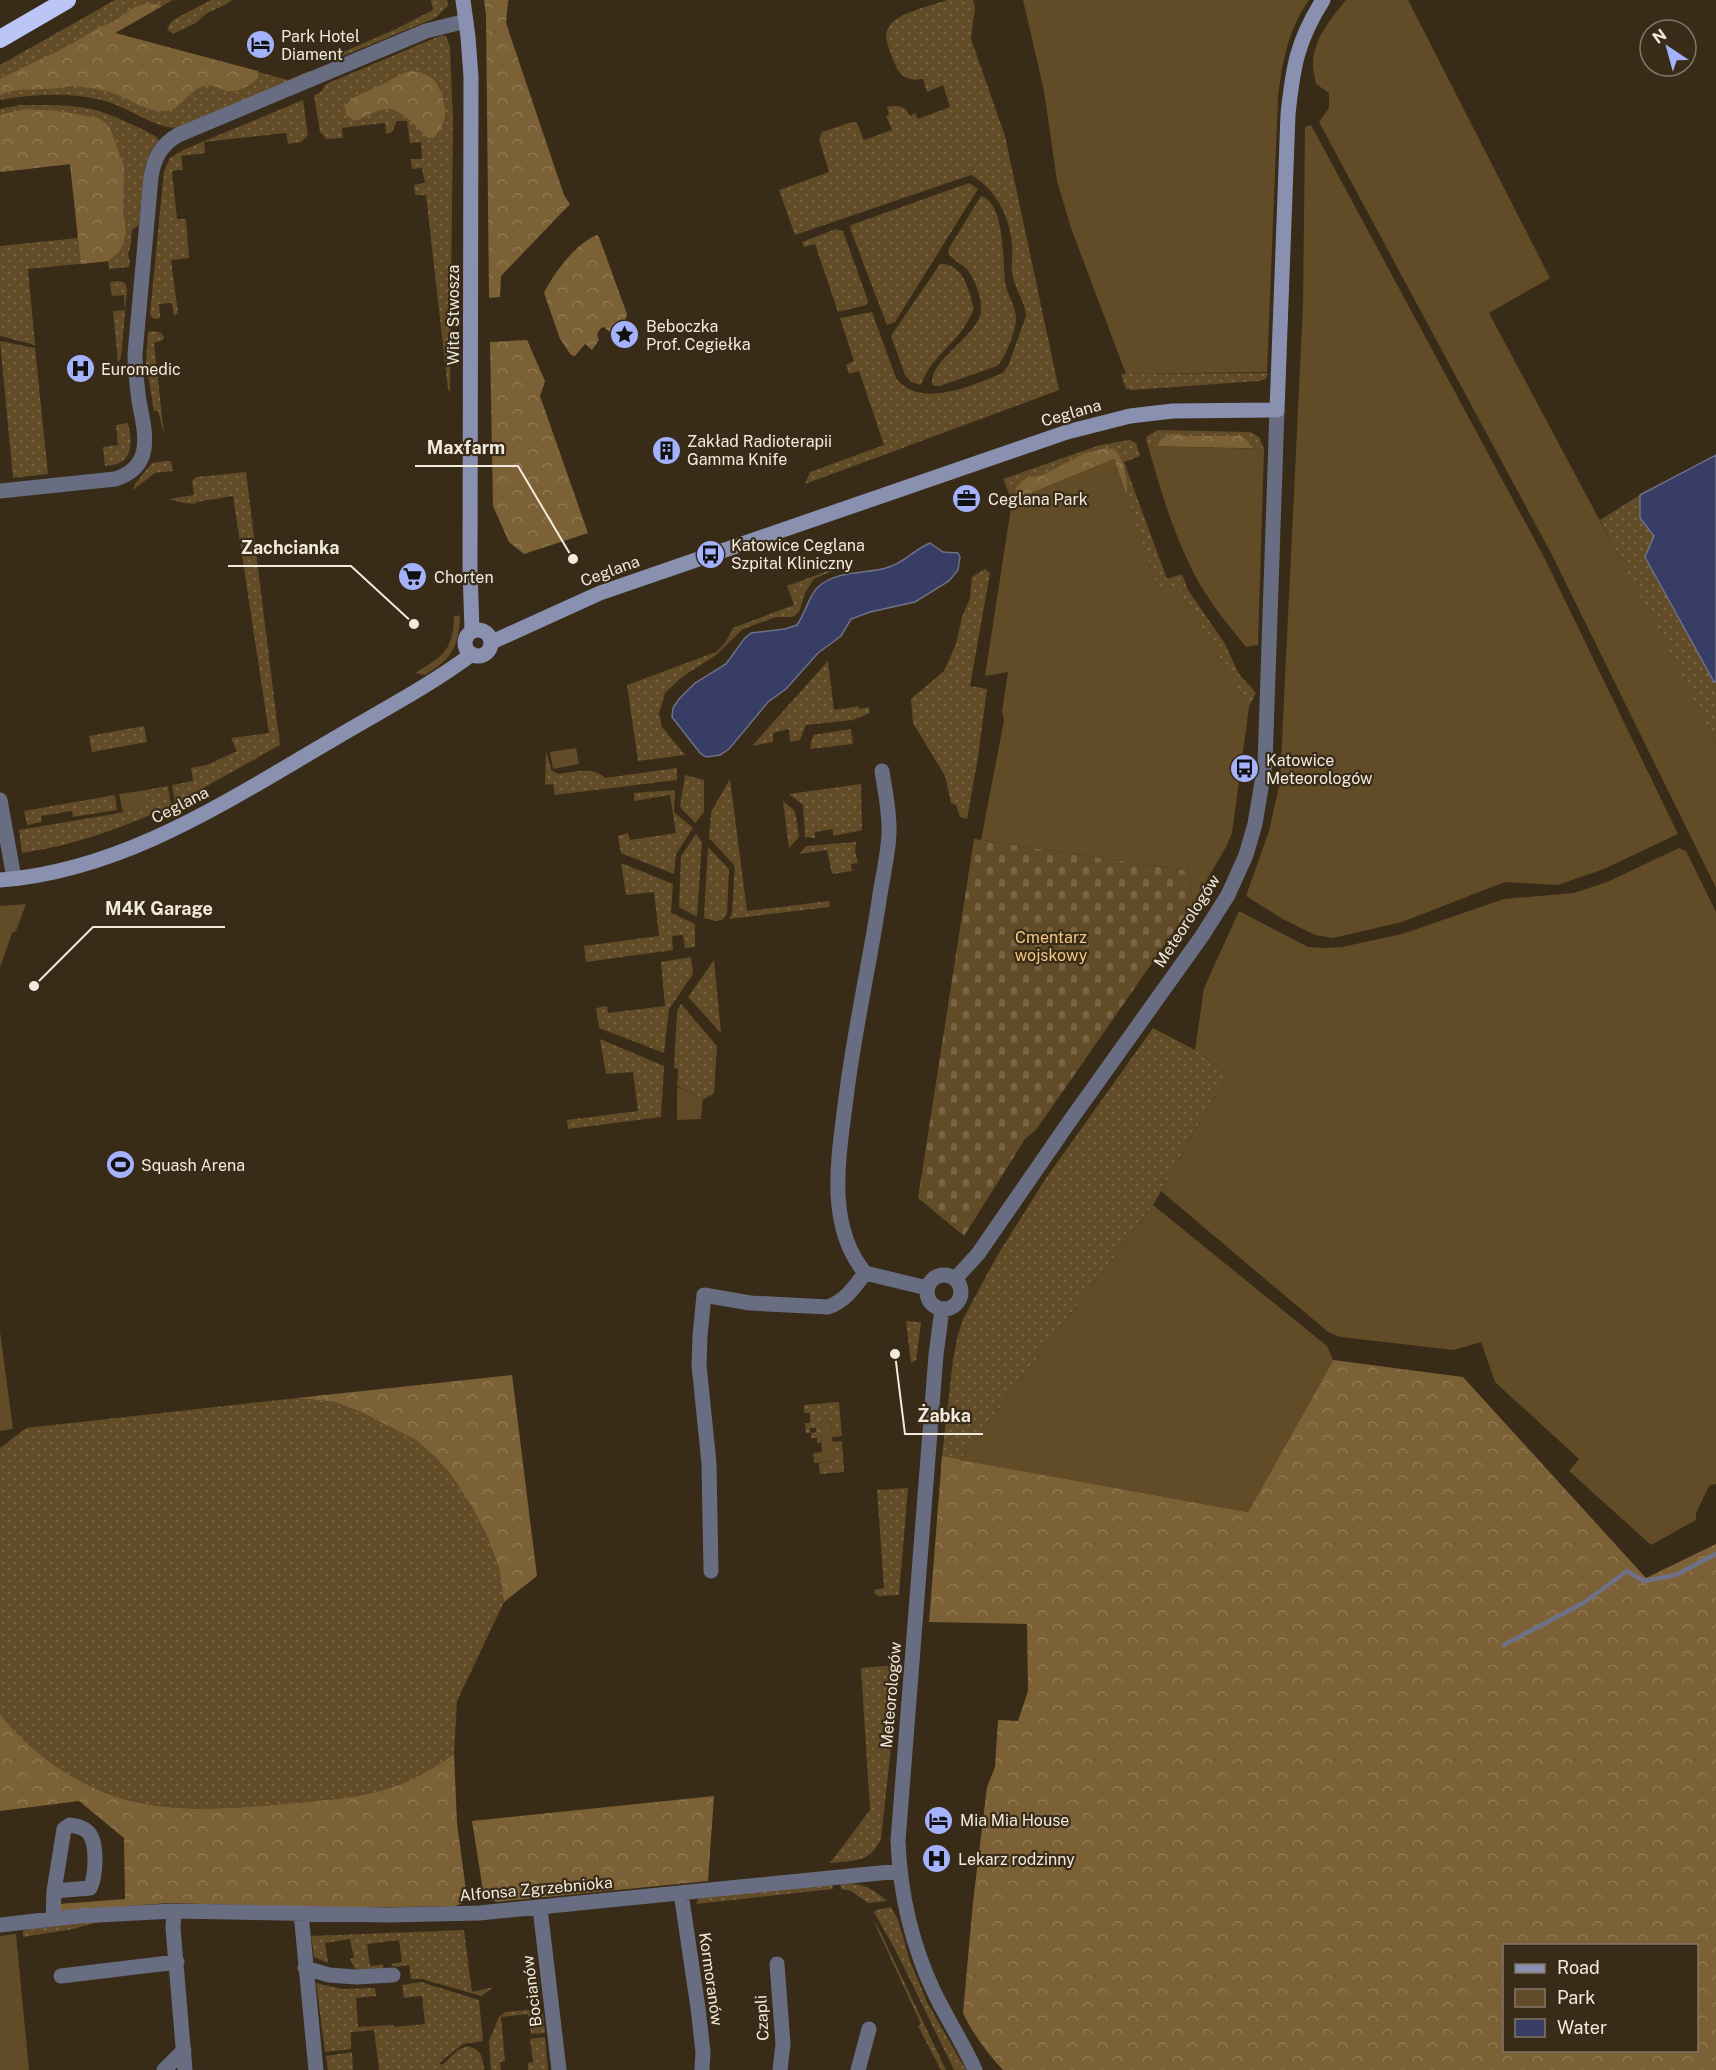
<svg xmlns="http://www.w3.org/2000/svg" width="1716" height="2070" font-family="'Public Sans',sans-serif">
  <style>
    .grass { fill: url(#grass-dots) }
    .forest { fill: url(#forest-crowns); fill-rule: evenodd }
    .cemetery { fill: url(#cemetery-stones) }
    .green { fill: #624b27 }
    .water { fill: #373d65; stroke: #6f7189; stroke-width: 1.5 }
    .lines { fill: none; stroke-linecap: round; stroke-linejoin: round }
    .stream { stroke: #6f7189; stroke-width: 4.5 }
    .street { stroke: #696d81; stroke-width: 15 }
    .secondary { stroke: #8a91b0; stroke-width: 15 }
    .highway { stroke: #bbc5f6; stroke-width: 18 }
    .labels { text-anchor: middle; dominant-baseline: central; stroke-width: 4.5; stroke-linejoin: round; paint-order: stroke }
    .poi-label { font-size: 16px; fill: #f3eade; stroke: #382b18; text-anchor: start }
    .street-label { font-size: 16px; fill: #f3eade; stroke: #382b18 }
    .park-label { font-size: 16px; fill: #f5c783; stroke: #382b18 }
    .leader { fill: none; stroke: #f3eade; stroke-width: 2 }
    .callout-dot { fill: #f3eade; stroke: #382b18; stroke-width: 2 }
    .callout-label { font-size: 18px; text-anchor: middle; font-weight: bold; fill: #f3eade; stroke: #382b18; stroke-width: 4.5; stroke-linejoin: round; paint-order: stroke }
  </style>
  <defs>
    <pattern id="grass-dots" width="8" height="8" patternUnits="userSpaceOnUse" patternTransform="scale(1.5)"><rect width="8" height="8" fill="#624b27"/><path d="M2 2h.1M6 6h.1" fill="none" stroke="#796546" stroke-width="1.8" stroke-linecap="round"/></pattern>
    <pattern id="forest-crowns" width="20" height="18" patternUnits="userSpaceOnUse" patternTransform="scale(1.5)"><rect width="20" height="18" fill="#7d6136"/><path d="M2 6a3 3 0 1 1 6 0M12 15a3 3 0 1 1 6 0" fill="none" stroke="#907853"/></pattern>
    <pattern id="cemetery-stones" width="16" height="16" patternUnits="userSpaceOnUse" patternTransform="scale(1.5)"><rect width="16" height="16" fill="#624b27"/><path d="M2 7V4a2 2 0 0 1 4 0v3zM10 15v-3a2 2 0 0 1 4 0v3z" fill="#796546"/></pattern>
  </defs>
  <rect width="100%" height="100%" fill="#382b18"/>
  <!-- grass -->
  <path class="grass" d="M115,0H173L115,33L288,80L309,71L311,73L180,128C156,130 127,106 102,100C69,92 33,94 0,100V65Z
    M211,0H232L227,4L207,13L196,23L173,34L167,29L171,22L175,19Z
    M431,0H447L448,6L435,18L331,61L332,57L396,29L433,10Z
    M947,0H973L975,8L971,39L1005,136L1059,390L805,484L810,472L884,445L859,371L849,374L846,365L854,361L840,318L872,312L896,378C920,410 973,385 1003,373L1008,366L1026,316C1025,301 1014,288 1012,272C1011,263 1013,253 1012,244C1010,217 995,188 971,175L795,235L779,190L829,172L819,139L822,132L852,122L857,123L864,140L892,130L886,116L889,115L887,107C899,105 904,105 910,116L915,113L918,119L950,107L943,85L927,92L923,79C915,80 907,80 901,74C896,69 886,43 886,36C886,31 889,26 892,23C902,12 933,5 947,0Z
    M442,35L446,36L450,47L453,121L450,393L448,389L426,195H415L414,185L425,183L422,168L412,169L411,159H422L421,142L410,143L407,121H397L392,132L386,134L385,123L342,128L343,138L327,139L320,132L314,95L320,93L326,84Z
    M303,100L308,135L301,142L288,144L286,133L204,142L205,153L181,156L183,170L172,171L177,219H186L189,258L171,260L178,313L174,316L172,303L159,304L160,317L158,319L152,318L150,314L164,171L170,158L183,150Z
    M20,105C45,105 71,104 95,110C116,116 136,126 155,136L159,140L150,153L145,166L139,225L132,230L131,244L128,254L130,262L129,267L109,269L108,261L28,269L35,345L0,336V246L78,238L70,164L0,172V109Z
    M969,183L978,189L895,322L887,325L850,228L851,225Z
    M981,196C1005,202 1003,262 1005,282C1007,295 1016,306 1016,319C1016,330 1005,359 997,366L940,386H933C924,363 979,336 981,311C982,299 977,286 971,275C966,265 954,262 948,253L949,248Z
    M836,229L843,231L868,301L866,305L838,312L815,244L804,247L802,242Z
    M940,264C964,263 969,291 974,309C969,319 963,330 956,338C942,353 928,365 921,385L911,382L905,375L891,336Z
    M119,281L125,283L127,289L121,358L118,362L113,311L125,310L124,295L112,296L110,282Z
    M155,331L161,333L164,337L163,340L154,343L164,434L158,411H154L146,363L148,332Z
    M0,341L35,348L48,474L13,478Z
    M1268,373L1266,379L1259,381L1132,390L1126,389L1121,374Z
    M128,423C133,444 133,465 105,466L103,447L118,445L116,425Z
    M1158,430L1250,432L1259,437L1264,449L1148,446L1146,437Z
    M1130,440L1136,443L1140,456L1124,462L1167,579L1182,574L1188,590L1225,644L1239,674L1256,693L1249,707L1176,586L1159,593L1114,459L1012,501L1003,479L1100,445Z
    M166,461H171L173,471L155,473L133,490L135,484L152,463Z
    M246,472L280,745L175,804L172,785L193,781L191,768L207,765L237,751L231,738L269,733L233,496L196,502L195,504L184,503L169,499L194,495L192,481L196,477Z
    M1640,495V518L1654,536L1645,558L1714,682H1716V744L1600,520Z
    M833,569L834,570L814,579L806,591L799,612L792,617H776L743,629L716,655L682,677L665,693L659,713L662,727L685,755L638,761L627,685L716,652L725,643L733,628L794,605L787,586Z
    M985,569L990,573L970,686L987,689L978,757L967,819L960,817L956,805L951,803L945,776L913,723L911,699L944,671L956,644L962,617L970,598L972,577Z
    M828,661L834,710L859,706V709L869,707L870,713L853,720L806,725L800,740L790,742L789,729L773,733V742L752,746Z
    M144,726L147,742L92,752L89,736Z
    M851,729L853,744L810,749L813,735Z
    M546,750L551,770L558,774C574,772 592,766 605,778L677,768V780L555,795L553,784L545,785Z
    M685,775L704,780V812L695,823L680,807Z
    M730,779L747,911L829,901L830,907L729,919L732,913L735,866L709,838L711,812Z
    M861,784L862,830L833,836V829L815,832V838L805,837L803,805L789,794Z
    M168,786L171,806C122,828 75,845 22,853L19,830L143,809L140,791Z
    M675,790L674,812L693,828L676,854L674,874L621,853L618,836L628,833L630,840L676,833L670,795L634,801V793Z
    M115,795L117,810L73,817L72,811L41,816L42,822L27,825L24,811Z
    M783,801L795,811L799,837L789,848Z
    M696,834L702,842L697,917L679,907L681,856Z
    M856,842L855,852L858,863L851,864L852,871L832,874L827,850L799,854L806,846Z
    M708,847L729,869L727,914L722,920L715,921L704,918Z
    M621,863L673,884L671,913L695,924V947L685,948L683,935L672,936L673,950L586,962L584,946L659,936L654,892L626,895Z
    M691,957L693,974L669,1009L664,1053L599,1028L596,1008L607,1006L608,1013L665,1006L661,962Z
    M714,960L721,1033L688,997Z
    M681,1004L717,1046L714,1093L704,1099L677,1086L678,1069L674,1068L677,1011Z
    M1153,1028L1195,1050L1228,1073L1153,1205L960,1460L942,1456L953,1360L958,1334L963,1319L997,1256L1044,1181Z
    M600,1039L664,1066L661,1117L568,1129L567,1120L638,1111L633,1072L606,1074Z
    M906,1321L919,1322L921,1323L916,1360L911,1363Z
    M297,1398L335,1402L361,1412L416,1440L436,1458L452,1476L472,1507L489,1540L499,1568L504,1602L457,1701L454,1754C434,1768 413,1781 390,1788C359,1798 326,1800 295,1803C239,1808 172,1815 117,1797C77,1784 24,1749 0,1713V1448L26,1428Z
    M839,1402L842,1436L832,1437L831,1422L825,1423L820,1417L822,1442L817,1443V1438H811V1433L816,1432V1428H810V1433H806L805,1423H810V1413H804V1405Z
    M842,1441L844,1472L820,1474L819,1463L834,1461L832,1442Z
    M908,1488L899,1595L879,1596L875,1594L874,1590L884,1588L877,1490Z
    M897,1665L895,1676L897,1692L881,1839C869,1864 854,1860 830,1863L870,1810L861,1668Z
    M840,1883C860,1882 873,1888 887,1901L868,1903L851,1891L841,1889Z
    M832,1884L833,1889L696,1904L698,1900L702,1898Z
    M891,1907L898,1920L910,1961L928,2004L966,2070H954L897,1953L874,1912L876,1910Z
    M106,1920L73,1929L23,1937V1930Z
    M873,1920L879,1929L946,2070H941L918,2026L921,2024Z
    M464,1930L472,1992L494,1987L481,1996L422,1979H411L409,1965L395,1967L391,1964L402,1962L399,1940L367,1944L370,1966L383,1965L384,1972L355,1969L350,1959L354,1958L350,1939L325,1943L328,1963L314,1957L311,1936Z
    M421,1982L479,2000L483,2041L463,2044L439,2063L442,2065L458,2050L467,2046C481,2049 483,2057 484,2070H379L374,2030L351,2032V2049L325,2052L316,1983L343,1989L375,1988L376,1996L356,1998L358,2027L393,2025L394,2027L425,2024L422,1996L404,1998L402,1985Z
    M539,2009L543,2014L545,2033L531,2034L528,2014L501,2017L505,2061L500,2062L501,2070H491L489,2041L499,2017L505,2012Z
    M545,2037L548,2070H528V2063L533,2062L530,2039Z
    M352,2052L353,2070H328L326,2056Z"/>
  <!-- forest -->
  <path class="forest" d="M484,0H510L508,1L506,23L564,195L570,204L501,276L500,297L489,298L486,15Z
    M148,3L162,6L115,33L258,71C259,79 256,81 249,85C222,100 224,83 206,86C188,88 183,111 164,111C146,112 130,99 113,93C102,89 80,86 68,86C60,87 53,89 45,89C29,90 16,88 0,95V79L70,45L98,28L116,20L135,7Z
    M412,71C428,73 437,79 442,95C447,112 447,124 433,138H428C415,127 401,104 381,110C372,112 364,118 355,121L346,115L345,107C352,95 365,93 377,87C389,82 398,74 412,71Z
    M25,109L57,111L98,118L106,123L110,128L121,158L124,166L123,213L126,232L122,246L119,252L108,261L81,264L70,164L0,172V115Z
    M597,235L599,237L627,314L621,333L612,334L604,327L601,328L597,334L599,340L592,350L585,344L575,356L571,355L560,339L544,293C553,274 576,243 597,235Z
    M527,340L545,381L540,396L588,533L524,554L509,542L493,506L490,342Z
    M1172,434L1188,436H1241L1249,442L1250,448L1157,446L1162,438Z
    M1105,448L1114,449C1122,455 1130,485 1126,494L1114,459L1012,501L1016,496L1017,486L1026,478L1043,475L1083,454Z
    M1333,1360L1463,1377L1646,1578L1716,1544V2070H1003C987,2053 973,2034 963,2013L973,1902L987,1787L995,1767L998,1720L1018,1721L1028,1691L1027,1624L929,1622L942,1456L1248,1512ZM1504,1946H1696V2050H1504Z
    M512,1375L537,1576L504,1602L499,1568L489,1540L472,1507L452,1476L436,1458L416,1440L361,1412L335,1402L297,1398Z
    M0,1713C24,1749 77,1784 117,1797C172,1815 239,1808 295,1803C326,1800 359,1798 390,1788C413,1781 434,1768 454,1754L457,1823L467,1898L463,1903L455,1906L339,1908L169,1903L59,1911V1904L125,1899L124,1838L79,1801L0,1811Z
    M714,1796L708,1881L506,1901L497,1902L484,1897L472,1821Z"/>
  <!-- cemetery -->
  <path class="cemetery" d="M974,839L1189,871L1193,904L1036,1130L1025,1139L964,1236L918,1198Z"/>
  <!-- green -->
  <path class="green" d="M1023,0H1309C1288,30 1282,62 1278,98L1267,372L1126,374L1071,228L1057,181L1044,91Z
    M1346,0H1408L1550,278L1489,313L1670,652L1716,744V888L1552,555L1319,122L1329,108V93L1316,84C1315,78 1313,71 1313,64C1313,40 1331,18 1346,0Z
    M1311,125L1545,559L1678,834L1604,869L1558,885L1505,882L1402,922L1333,938L1315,935L1283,919L1246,896L1269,831L1280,782L1303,306L1305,127Z
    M1148,446L1264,449L1258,645L1246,647C1224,620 1201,592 1187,559C1170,523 1159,484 1148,446Z
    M1114,459L1159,592L1176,586L1249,707L1232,833L1226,847L1193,904L1189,871L981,840L1004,720L1002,711L1008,672L985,676L1012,501Z
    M454,616H460C459,646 452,659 425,675L415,673C443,656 453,651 454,616Z
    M576,748L579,764L553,769L550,752Z
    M140,791L144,809L123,813L119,794Z
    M1679,848L1686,851L1716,912V1484L1709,1486L1696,1513V1520L1651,1545L1569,1471L1579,1459L1495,1382L1481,1342L1454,1350L1340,1337L1328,1332L1161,1191L1228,1073L1195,1050L1204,988L1239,911L1308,947L1326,948L1342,947L1402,934L1504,899L1574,893L1607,882Z
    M26,904L16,931L12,933L0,968V906Z
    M677,1087L703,1098L701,1119L677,1120Z
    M1153,1205L1327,1346L1333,1360L1248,1512L960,1460Z
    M0,1331L13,1429L0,1431Z
    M820,1417H825V1423L831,1422L834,1461L814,1463L813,1453L822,1452Z
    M16,1934L29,2070H0V1936Z"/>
  <!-- water -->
  <path class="water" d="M1716,455V682H1714L1645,557L1654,536L1640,518V495Z
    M930,543L943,552L958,553L960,557L958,570L949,581L915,602L870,612L851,619L841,636L818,653L786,689L768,702L729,749L720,755L706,757L700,753L672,717L673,708L679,699L695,683L726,664L744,639L751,633L785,629L797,625C805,614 809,596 817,588C837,569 865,575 889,567C905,562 915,549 930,543Z"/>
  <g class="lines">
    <!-- stream -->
    <path class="stream" d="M1504,1645L1585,1602L1627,1571L1644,1581L1676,1575L1716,1554"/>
    <!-- street -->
    <path class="street" d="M0,491L115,479C155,467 145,432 139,401C137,385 135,370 135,354L151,177C154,158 161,145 178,135L426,31L466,21
      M882,771C885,791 890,813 889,834C888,856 882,879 879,901C869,967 854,1032 846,1098C839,1156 825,1224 865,1273L927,1288
      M0,800L14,878
      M927 1292a17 17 0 1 1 34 0a17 17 0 1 1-34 0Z
      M955,1279L978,1254L1067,1125L1202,936L1228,895L1246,855L1255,824L1265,764L1277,410
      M942,1309L936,1355L898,1841C900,1893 912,1945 934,1992C947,2019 963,2043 975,2070
      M711,1571L709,1463L699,1365L700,1336L704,1295L750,1303L828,1307C845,1301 854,1288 865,1273
      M681,1893L698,2008L703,2052L702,2070
      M540,1908L559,2070
      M174,1911L173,1928L185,2070
      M301,1913L316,2070
      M53,1919L54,1891L64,1829L70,1825C76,1826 83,1827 88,1832C98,1842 96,1876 90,1888L54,1891
      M0,1925L79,1916L174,1911L388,1915L479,1913L900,1871
      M777,1964L783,2044L780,2070
      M305,1968L329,1975L356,1977L393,1975
      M61,1976L177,1962
      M164,2070L184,2050
      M858,2070L869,2029"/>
    <!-- secondary -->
    <path class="secondary" d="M463,0L468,37L471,77L470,569L472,631
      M465 643a13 13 0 1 1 26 0a13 13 0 1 1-26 0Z
      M492,642L600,593L1067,432L1130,416L1173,411L1277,410L1288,114C1293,67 1297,41 1323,0
      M0,880C123,871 229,800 332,740C379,712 428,687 472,654"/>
    <!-- highway -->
    <path class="highway" d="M0,39L67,0"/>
  </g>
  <!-- icons -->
  <defs>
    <symbol id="hotel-disc" viewBox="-11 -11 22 22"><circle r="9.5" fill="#a4b2fc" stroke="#382b18"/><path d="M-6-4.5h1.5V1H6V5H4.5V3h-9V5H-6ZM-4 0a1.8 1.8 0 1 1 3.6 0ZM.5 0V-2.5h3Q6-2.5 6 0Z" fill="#111"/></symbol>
    <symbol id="sight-disc" viewBox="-11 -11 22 22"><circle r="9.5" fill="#a4b2fc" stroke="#382b18"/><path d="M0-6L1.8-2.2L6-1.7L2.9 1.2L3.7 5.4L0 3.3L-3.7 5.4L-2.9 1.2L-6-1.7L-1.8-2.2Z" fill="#111"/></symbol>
    <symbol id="hospital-disc" viewBox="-11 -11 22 22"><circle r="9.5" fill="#a4b2fc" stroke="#382b18"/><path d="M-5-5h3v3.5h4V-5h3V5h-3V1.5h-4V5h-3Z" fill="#111"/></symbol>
    <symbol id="building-disc" viewBox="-11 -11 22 22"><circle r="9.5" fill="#a4b2fc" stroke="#382b18"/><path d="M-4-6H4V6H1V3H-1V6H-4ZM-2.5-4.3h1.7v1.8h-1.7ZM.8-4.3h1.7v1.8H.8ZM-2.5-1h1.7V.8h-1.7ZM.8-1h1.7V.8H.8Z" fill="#111"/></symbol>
    <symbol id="office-disc" viewBox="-11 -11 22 22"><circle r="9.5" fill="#a4b2fc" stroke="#382b18"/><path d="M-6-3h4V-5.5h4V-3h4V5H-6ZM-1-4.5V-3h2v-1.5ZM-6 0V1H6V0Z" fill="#111"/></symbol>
    <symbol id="bus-disc" viewBox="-11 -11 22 22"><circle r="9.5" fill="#a4b2fc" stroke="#382b18"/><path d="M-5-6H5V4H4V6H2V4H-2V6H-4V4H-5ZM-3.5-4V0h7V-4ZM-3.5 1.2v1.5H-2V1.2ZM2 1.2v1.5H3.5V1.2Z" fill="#111"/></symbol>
    <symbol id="supermarket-disc" viewBox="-11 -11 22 22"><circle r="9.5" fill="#a4b2fc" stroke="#382b18"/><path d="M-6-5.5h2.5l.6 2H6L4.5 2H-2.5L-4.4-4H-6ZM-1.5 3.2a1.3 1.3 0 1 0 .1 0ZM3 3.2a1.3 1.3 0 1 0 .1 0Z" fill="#111"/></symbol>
    <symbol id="stadium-disc" viewBox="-11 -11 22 22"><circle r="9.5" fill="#a4b2fc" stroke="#382b18"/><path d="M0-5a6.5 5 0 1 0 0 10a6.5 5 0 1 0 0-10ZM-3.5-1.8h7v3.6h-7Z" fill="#111"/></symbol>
  </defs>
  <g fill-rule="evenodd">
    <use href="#hotel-disc" x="244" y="28" width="33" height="33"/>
    <use href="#sight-disc" x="608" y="318" width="33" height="33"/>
    <use href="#hospital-disc" x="64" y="352" width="33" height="33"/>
    <use href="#building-disc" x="650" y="434" width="33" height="33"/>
    <use href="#office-disc" x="950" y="482" width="33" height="33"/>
    <use href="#bus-disc" x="694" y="538" width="33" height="33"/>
    <use href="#supermarket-disc" x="396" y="560" width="33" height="33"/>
    <use href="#bus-disc" x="1228" y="752" width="33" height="33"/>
    <use href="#stadium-disc" x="104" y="1148" width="33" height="33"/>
    <use href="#hotel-disc" x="922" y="1804" width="33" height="33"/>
    <use href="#hospital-disc" x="920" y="1842" width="33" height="33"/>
  </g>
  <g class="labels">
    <!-- poi labels -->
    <g class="poi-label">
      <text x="281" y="36">Park Hotel<tspan x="281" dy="18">Diament</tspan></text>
      <text x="646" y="326">Beboczka<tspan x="646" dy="18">Prof. Cegiełka</tspan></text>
      <text x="101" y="369">Euromedic</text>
      <text x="687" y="441">Zakład Radioterapii<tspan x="687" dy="18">Gamma Knife</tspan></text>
      <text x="988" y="499">Ceglana Park</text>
      <text x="731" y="545">Katowice Ceglana<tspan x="731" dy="18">Szpital Kliniczny</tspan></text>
      <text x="434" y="577">Chorten</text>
      <text x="1266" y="760">Katowice<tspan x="1266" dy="18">Meteorologów</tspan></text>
      <text x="141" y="1165">Squash Arena</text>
      <text x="960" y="1820">Mia Mia House</text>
      <text x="958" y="1859">Lekarz rodzinny</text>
    </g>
    <!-- street labels -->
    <g class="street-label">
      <text transform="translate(453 315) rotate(-90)">Wita Stwosza</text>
      <text transform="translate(1071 413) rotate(-16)">Ceglana</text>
      <text transform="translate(610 571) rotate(-20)">Ceglana</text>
      <text transform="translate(180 805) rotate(-27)">Ceglana</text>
      <text transform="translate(1187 921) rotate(-57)">Meteorologów</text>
      <text transform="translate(891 1695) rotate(-85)">Meteorologów</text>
      <text transform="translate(536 1889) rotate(-5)">Alfonsa Zgrzebnioka</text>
      <text transform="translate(711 1979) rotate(82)">Kormoranów</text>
      <text transform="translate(532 1991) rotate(-97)">Bocianów</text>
      <text transform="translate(762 2018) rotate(-93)">Czapli</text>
    </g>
    <!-- park labels -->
    <g class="park-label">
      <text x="1051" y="937">Cmentarz<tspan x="1051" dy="18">wojskowy</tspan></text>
    </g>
  </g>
  <!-- callouts -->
  <path class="leader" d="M573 559L518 466H415M414 624L351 566H228M34 986L93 927H225M895 1354L905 1434H983"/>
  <g class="callout-dot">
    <circle cx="573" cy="559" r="6"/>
    <circle cx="414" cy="624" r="6"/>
    <circle cx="34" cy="986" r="6"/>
    <circle cx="895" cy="1354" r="6"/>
  </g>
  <g class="callout-label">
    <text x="466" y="454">Maxfarm</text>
    <text x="290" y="554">Zachcianka</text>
    <text x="159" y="915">M4K Garage</text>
    <text x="944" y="1422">Żabka</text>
  </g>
  <!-- legend -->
  <rect x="1503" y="1944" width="195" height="108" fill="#382b18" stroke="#837767" stroke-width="1.5"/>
  <rect x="1515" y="1964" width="30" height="9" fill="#8a91b0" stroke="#837767" stroke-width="1.5"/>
  <text x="1557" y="1974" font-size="18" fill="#f3eade">Road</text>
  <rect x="1515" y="1989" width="30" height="18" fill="#624b27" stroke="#837767" stroke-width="1.5"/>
  <text x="1557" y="2004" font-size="18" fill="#f3eade">Park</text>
  <rect x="1515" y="2019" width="30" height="18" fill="#373d65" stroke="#837767" stroke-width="1.5"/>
  <text x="1557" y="2034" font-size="18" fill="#f3eade">Water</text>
  <!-- north arrow -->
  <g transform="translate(1668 48) rotate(324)"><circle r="28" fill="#382b18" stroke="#837767" stroke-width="1.5"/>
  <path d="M0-4.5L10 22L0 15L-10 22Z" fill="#a4b2fc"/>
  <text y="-9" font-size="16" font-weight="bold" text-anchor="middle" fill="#f3eade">N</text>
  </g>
</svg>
